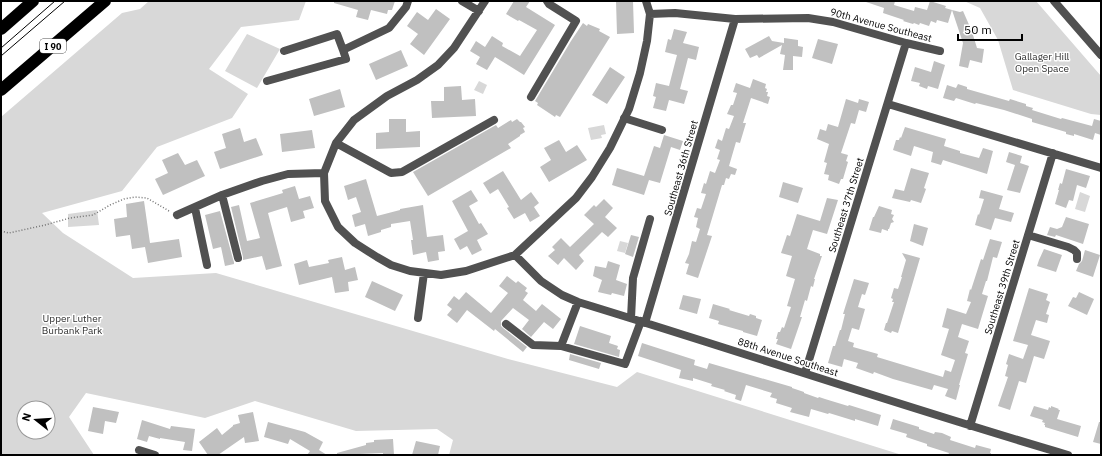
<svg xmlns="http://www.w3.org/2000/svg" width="1102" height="456" font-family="'IBM Plex Sans',sans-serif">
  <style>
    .green { fill: #d8d8d8; fill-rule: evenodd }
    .building { fill: #c0c0c0 }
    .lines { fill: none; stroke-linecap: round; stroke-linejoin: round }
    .path { stroke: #737373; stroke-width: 1.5; stroke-dasharray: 1 2; stroke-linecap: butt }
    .minor { stroke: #515151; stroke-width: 8 }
    .highway { stroke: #000; stroke-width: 12 }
    .tram { stroke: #000; stroke-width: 1 }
    .labels { text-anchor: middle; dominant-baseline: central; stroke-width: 3; stroke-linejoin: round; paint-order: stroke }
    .shield { fill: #fff; stroke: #4c4c4c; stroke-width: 1 }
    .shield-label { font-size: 9px; font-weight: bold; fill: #000 }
    .street-label { font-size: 10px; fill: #000; stroke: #fff }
    .park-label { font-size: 10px; fill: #2f2f2f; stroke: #fff }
  </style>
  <rect width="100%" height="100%" fill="#fff"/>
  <!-- green -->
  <path class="green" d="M149,1H306L299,20L241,27L209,69L248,94L232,118L157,147L122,191L42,213L63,233L133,278L216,273L508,359L617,387L637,372L902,455H449L453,440L437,429L356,431L255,401L205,418L86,393L69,417L94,455H1V117L122,13L140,9ZM24,408H48V432H24Z
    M964,1H1036L1101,76V115L1091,114L1013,90L998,40L980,8Z
    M247,34L280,49L257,88L225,71Z
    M479,81L487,85L483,94L474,90Z
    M604,125L606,134L601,135L602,138L591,140L588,128Z
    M1080,192L1090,196L1085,212L1075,209Z
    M97,210L99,225L68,227V214Z
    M620,241L628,243L625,253L617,251Z"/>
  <!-- building -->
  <path class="building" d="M334,1H395L392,10H388L387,14L371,10L368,20L356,17L358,10L334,3Z
    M514,1H530L526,7L555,25L524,75L495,57L487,70L476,64L480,57L470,51L476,41L485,47L492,36L503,43L502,46L520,56L537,30L519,20L518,21L506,14Z
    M616,1H633L634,33L617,34Z
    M866,1H895L894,5L914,11L915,7L927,10L930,1L946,6L945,8L952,10L948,23L937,20L936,23L931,21L929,26L920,23L919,25L914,23L913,24L903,21L904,20L883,13L884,8L866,2Z
    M436,9L450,19L424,55L410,44L418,34L407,26L417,12L428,20Z
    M952,10L960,12L963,11L970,27L975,25L977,32L973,35L977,48L984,49L982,63L970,60L968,68L959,66L963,43Z
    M583,23L587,26L588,24L600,29L599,31L610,37L560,117L556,115L555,117L537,105L538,103L535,101L571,41Z
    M674,29L687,32L683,43L699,47L696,60L688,58L680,89L688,91L684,104L669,100L666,111L653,108L656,97L653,96L656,83L669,86L677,55L665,52L668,39L671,40Z
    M769,36L772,41L784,43V38L798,40V46L803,47L802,57L793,56V70H783L785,55L780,54L782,45L759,58L757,55L750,58L745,49Z
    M818,39L838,44L832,64L812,58Z
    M401,50L408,66L376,80L369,64Z
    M934,61L945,65L938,89L928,86L927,89L919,86L920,83L911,81L915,67L931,72Z
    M610,67L625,77L607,104L592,95Z
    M753,79L766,84L765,88L767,89L766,92H768L767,96L770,97L768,104L751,98L743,123H746L740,143L736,142L729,166L737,169L735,175L731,174L729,179L726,178L724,185H722L707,235L712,236L698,278L686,274L689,264L685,263L689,254L692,241L696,242L700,229L696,227L698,218L694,217L697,208L701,209L706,194L701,193L704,183L706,184L710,171L715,173L720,160L717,159L720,150L715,148L718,139L722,141L726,128L729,129L734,116L727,114L731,105H733L737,93L733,92L736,83L750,88Z
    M958,84L967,87V89L1009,101L1010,99L1026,104V106L1033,108L1032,110L1061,119L1062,118L1092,126L1094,119L1101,121V135L1095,133L1093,140L1074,134V136L1066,134V132L1032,122V119L1004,110L976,103L975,104L956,98L954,101L943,98L947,85L956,88Z
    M461,86L462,100L475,99L476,116L432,118L431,101H444V87Z
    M340,89L345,107L314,116L309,99Z
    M846,99L858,103L859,99L869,102L866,112L859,110L855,124L851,123L841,153L848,155L846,161L848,162L843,179H841L839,184L828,180L829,175L824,174L827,163L824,162L829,144L817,139L820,129L826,131L828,124L838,127Z
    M389,119H406V132L420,131V147L376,149V133L389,132Z
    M517,119L520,122H521L525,127L523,128L525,132L520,135V136L508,144L511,148L428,196L413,172L496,125L498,128L511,120L512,122Z
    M905,127L946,139L944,146L960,151V153L979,158L983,148L993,151L987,174L943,160L941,165L931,162L933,152L914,146L911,156L893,150L896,140H899L900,137L901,138Z
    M240,128L244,142L256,138L263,155L220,169L214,152L226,148L222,134Z
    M312,130L315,148L282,152L280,134Z
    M664,135L683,141L680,150L671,147L660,183L649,180L644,195L612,185L617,168L644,176L654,146L660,148Z
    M559,140L566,152L577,145L587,160L549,182L540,167L551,160L544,148Z
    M1009,152L1022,156L1020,163L1029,166L1020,193L1007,190L1015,165L1006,162Z
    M178,153L185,165L197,160L205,176L163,195L155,179L168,173L162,160Z
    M911,168L929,173L924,188L926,189L921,203L911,200L910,202L892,198L895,189L904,191Z
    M1066,169L1090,176L1086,188L1077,185L1073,201L1069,200L1066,208L1055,204L1059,190H1058L1060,183L1062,184Z
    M503,171L521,200L531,192L539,203L534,207L540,216L530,222L525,213L514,219L507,208L509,207L498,189L490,194L483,183Z
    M366,179L377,216L400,210V209L423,205L427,237L443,235L445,251L438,252L439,260L428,262L426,252L413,255L411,240H413L410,221L391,224V227L381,230V232L368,236L365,224L355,227L352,215L361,212L356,197L348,200L344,186Z
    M783,182L803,188L798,203L779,197Z
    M295,186L299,199L310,196L314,208L303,211L305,218L291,222L287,207L268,213L282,266L266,270L262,256L243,260V257L231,207L239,205L247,241L260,238L250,203L283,193L282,190Z
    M471,190L478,201L469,206L479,224L481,223L488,234L477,240L482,250L472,255L467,246L460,250L454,239L468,231L452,201Z
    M981,190L1003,196L999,209L1014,213L1011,222L995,218L991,230L975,225L978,214L979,215L984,199L979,198Z
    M827,198L838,200L827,234L813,230L807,249L820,254V256H822L814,279H815L813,287L811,286L807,301L805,300L800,317H802L791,349L776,344L778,339H776L778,332H780L782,327L784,328L791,307L787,306L795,279L786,276L792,256L781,253L787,235L790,236L797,214L820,221Z
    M604,199L613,208L605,217L617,228L608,237L602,232L579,255L584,261L576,270L564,258L558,265L548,256L555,250L552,247L561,238L570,247L594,224L584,215L594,205L596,207Z
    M144,201L150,243L179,239L182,257L148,263L145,247L132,249L130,235L116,237L114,219L127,217L126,204Z
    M879,206L892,210L891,214L894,215L892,219L894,222L891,223L889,229H888V231L882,229L881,233L869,230L873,217H874Z
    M220,211L233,259L234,262V264L225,266L221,247L213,249L205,215Z
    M1066,217L1089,224L1083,244L1056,235L1055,237L1047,235L1050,227L1057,229L1062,227Z
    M914,224L928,228L923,246L910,241Z
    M631,235L639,237L633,257L625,254Z
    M990,239L1002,242L997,258L993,257L987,281H986L982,294L988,296L978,329L962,324L958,337L969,341L965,353L968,354L959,385H960L956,400L945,396L948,389L934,385L932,390L893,379L874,372L873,374L856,368L858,363L844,359L842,367L828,363L833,346H835L840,330H841L845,314H843L854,279L869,283L865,295L862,294L858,307L865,309L859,330L852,328L848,341L854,343L853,347L878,354L877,357L943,377L945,370L951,372L955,360L941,355L949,329L942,327L947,308L966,314L971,302L967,301L970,289L971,290L981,259L983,260Z
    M1044,249L1062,255L1056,272L1037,266L1039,260Z
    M1085,250L1100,255L1093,277L1076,271L1079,264L1082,261Z
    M902,253L920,258L898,333L892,331L891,333L884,330L886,323H887L894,302H892L893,299L891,298L894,288L898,289L902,277H901L906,260Z
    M342,257L345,270L355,267L358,280L348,282L349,291L335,293L332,277L299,285L294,264L307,260L309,267L329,263L328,260Z
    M608,261L620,265L616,280L627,284L624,296L612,293L611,295L598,292L602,280L593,276L595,266L606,268Z
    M507,276L516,283L518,281L527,288L525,291L528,293L523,300L536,311L542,304L561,319L553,329L544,322L531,337L522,329L529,320L513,308L501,321V326L503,328L527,347L523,352L495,329L494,331L467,310L457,323L447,315L452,309L447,305L454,296L459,300L466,292L491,313L508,293L499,286Z
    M372,281L403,295L395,311L365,297Z
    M1029,288L1048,294L1046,300L1050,302L1046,314L1049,315L1047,323L1036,320L1031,335L1050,341L1044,359L1034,356L1026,383L1019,381L1010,410L998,406L1008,377L1005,376L1008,365L1006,364L1009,354L1023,359L1028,345L1013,341Z
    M1079,292L1094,299L1087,315L1068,306L1073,297L1076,298Z
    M683,295L701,299L697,314L679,309Z
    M713,304L730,309L729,310L749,316L750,314L756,316V318L762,320L757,336L743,332V331L718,324L719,321L709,318Z
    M580,326L611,336L609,343L618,346L617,349L620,350L619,357L574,344Z
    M642,343L695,360L694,365L707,369L709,363L792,387V388L804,392V393L818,398L819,397L825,399L848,406L849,405L881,415L878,426L855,419V421L829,413L828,414L811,409L809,417L790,412L792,408L776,403L777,399L770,397L772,393L746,385L741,401L735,399L736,395L724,391L725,390L711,386L712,384L693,378V381L679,378L681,370L638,356Z
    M570,354L601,363L599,369L569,360Z
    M1034,406L1048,410L1049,407L1051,408V406L1059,409L1058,410H1060L1057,419L1081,426L1078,437L1045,427V425H1044L1045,423L1042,422L1043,420L1030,416Z
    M93,407L119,412L116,423L105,421L103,434L88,431Z
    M253,412L259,441L245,443L244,437L218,455H208L199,442L217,428L222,435L233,426V425L240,423L238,415Z
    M893,419L919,427V429L934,434L935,432L942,433L951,437L950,440L975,448L976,445L991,449L990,453H991V455H948L949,453L927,446V444L906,437L907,434L890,429Z
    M142,420L170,429L171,426L195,429L192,451L183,450L185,442L160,438V439L149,436L147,442L137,439Z
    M268,422L305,432L323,442L319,450L327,455H307L310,451L290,439L288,444L264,437Z
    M1099,422H1101V444L1093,442Z
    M393,439L394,455H383V453L337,455V453L366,445V443L374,442V440Z
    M416,441L440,446L438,455H412Z"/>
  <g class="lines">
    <!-- path -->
    <path class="path" d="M1,231L9,233L45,225L70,218L93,215L110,205L124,199L135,197L147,198L169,211"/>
    <!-- minor -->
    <path class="minor" d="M462,1L479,11
      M485,1L454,48L438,65L417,80L387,96L354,120L336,143L324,173L325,201L338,227L355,243L377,257L391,265L410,271L441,275L466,271L515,255L576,198L592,177L610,148L629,109L640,73L647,41L650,14L646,1
      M1054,1L1101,55
      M650,14L675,13L735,19L808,18L833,22L906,43L940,51
      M284,51L337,34L343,50
      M267,81L346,59L343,50L389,28L406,7L408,1
      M531,97L576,21L549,4L547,1
      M888,104L1101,168
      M624,118L662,130
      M336,143L391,173L402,172L494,120
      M222,195L238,258
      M195,208L207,265
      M177,215L222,195L262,181L288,174L324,173
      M1028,235L1068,247L1074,250L1077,253V259
      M515,255L541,281L562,295L578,302C742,352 904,407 1068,455
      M578,302L561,346L625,364L641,321
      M418,318L424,273
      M631,318L633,278L650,219
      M645,323L735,19
      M506,324L533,345L561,346
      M805,373L906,43
      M970,426L1053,153
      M139,450L155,455"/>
    <!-- highway -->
    <path class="highway" d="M1,29L33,1
      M1,90L105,1"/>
    <!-- tram -->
    <path class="tram" d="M1,48L55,1
      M1,56L65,1"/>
  </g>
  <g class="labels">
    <!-- shield labels -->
    <rect class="shield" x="40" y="39" width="26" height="14" rx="3"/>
    <g class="shield-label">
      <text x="53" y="46">I 90</text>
    </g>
    <!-- street labels -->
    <g class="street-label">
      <text transform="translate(881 25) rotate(15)">90th Avenue Southeast</text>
      <text transform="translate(681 168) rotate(-74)">Southeast 36th Street</text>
      <text transform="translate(846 205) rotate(-73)">Southeast 37th Street</text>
      <text transform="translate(1002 287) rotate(-73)">Southeast 39th Street</text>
      <text transform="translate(788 357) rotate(18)">88th Avenue Southeast</text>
    </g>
    <!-- park labels -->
    <g class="park-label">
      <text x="1042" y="56">Gallager Hill<tspan x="1042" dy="12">Open Space</tspan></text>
      <text x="72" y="318">Upper Luther<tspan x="72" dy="12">Burbank Park</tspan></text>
    </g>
  </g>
  <!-- border -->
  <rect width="1102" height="456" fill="none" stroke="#000000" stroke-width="4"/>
  <!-- north arrow -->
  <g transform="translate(36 420) rotate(287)"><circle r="19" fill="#ffffff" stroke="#999999"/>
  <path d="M0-3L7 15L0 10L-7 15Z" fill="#000000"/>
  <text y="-6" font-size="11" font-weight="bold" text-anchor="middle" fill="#000000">N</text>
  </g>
  <!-- scale -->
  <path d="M958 34v6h64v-6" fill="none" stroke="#000000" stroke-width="2"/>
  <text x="964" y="34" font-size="12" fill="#000000" stroke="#ffffff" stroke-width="3" paint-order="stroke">50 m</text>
</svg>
